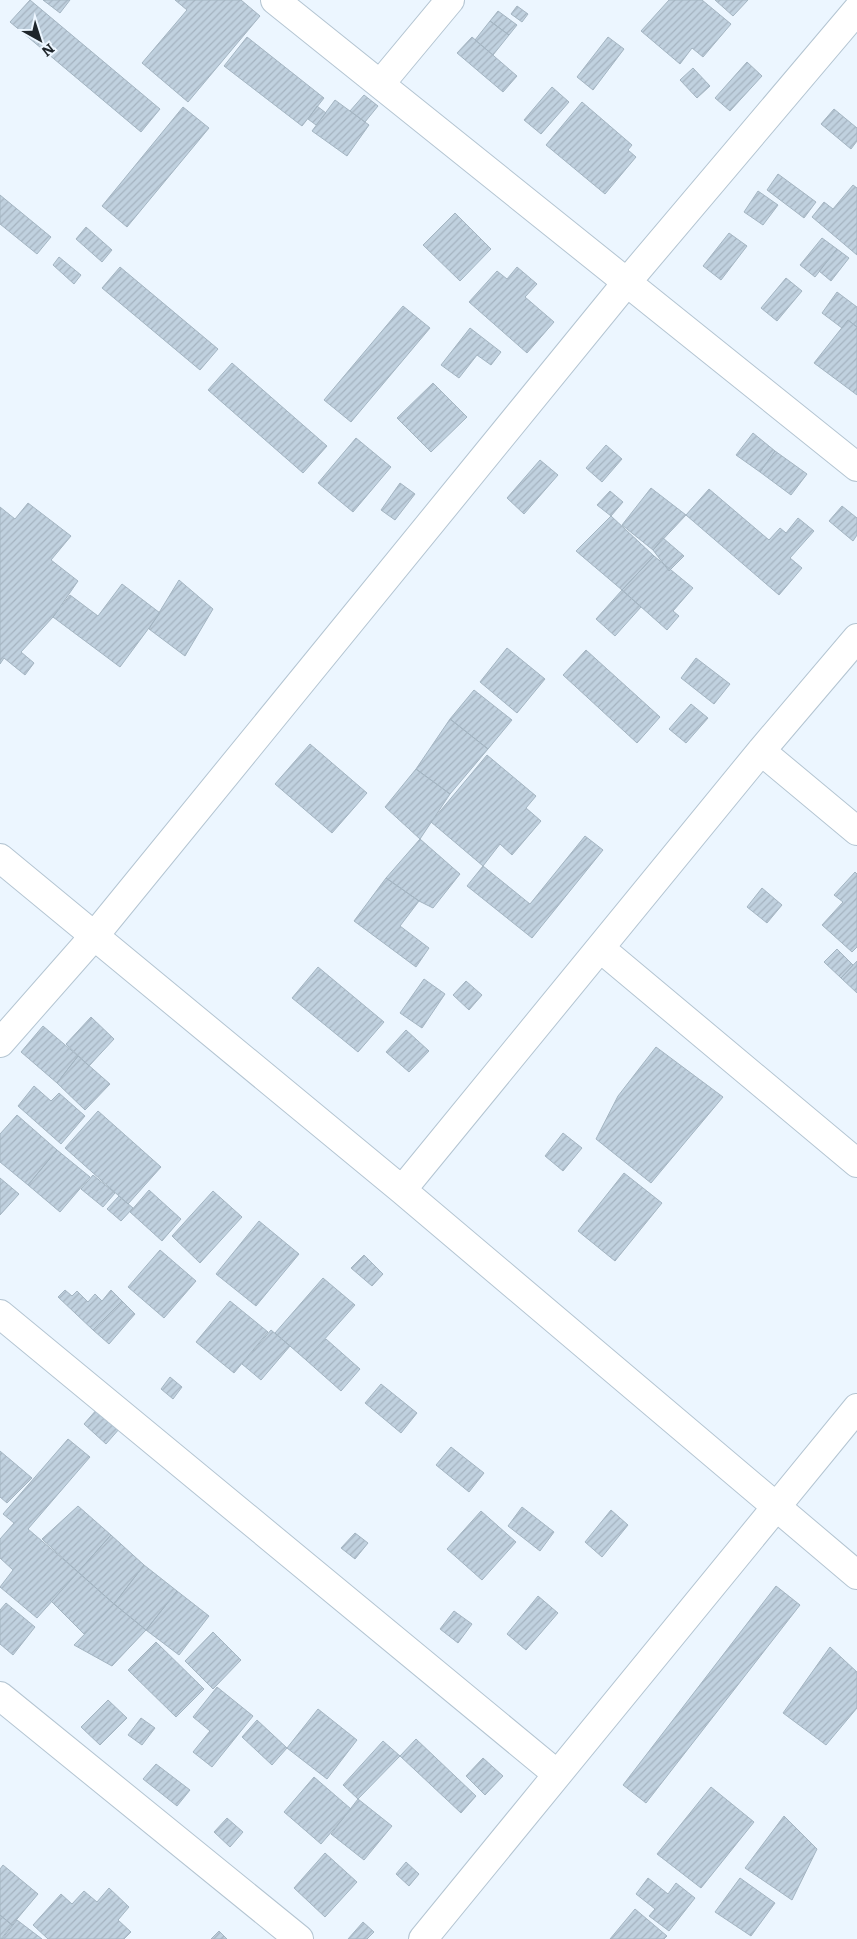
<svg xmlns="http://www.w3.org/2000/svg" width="857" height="1939" font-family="Literata,serif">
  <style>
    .building { fill: url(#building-hatch); stroke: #a4b5c2 }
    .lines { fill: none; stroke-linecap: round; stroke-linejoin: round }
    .minor-casing { stroke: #b4c5d2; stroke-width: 30 }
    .minor { stroke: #fff; stroke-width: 28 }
  </style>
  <defs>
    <pattern id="building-hatch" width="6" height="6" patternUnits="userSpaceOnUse" patternTransform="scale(1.25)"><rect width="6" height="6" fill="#c0d1df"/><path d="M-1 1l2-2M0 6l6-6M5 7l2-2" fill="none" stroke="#a5b3c0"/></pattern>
  </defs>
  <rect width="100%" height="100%" fill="#ecf6ff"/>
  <!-- building -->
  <path class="building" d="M30,0L160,109L141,132L10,22Z
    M43,0H70L60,13Z
    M175,0H241L260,16L188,102L142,63L187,10Z
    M669,0H702L731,24L703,57L692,48L680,64L641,31Z
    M715,0H748L733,16Z
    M517,6L528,14L522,22L511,14Z
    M498,11L517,25L509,35L490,21Z
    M490,21L509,35L493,55L475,40Z
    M247,37L324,98L302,126L224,66Z
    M472,37L517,76L503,92L457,53Z
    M608,37L624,49L593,90L577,77Z
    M747,62L762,76L730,111L715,98Z
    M693,68L710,86L697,98L680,80Z
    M552,87L569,102L541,134L524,120Z
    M364,95L378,106L365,122L350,111Z
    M335,100L369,125L347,156L312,131Z
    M582,102L632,145L628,150L636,157L605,194L546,145Z
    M317,106L326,113L316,125L308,119Z
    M183,107L209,128L127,227L102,206Z
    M834,109L857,128V141L851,149L821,124Z
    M778,174L816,202L804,218L767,190Z
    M853,185L857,188V255L812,217L824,202L833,209Z
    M758,191L778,205L763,225L744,212Z
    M0,195L51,237L37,254L0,224Z
    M455,213L491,249L460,281L423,245Z
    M86,227L112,250L102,262L76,239Z
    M729,233L747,246L721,280L703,266Z
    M822,238L837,249L815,277L800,265Z
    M837,249L849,258L831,281L819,271Z
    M59,257L81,275L74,284L53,265Z
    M120,267L218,349L200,370L102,288Z
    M517,267L537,284L525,297L554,322L527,353L469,302L497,271L507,279Z
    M786,278L802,291L777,321L761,308Z
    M837,292L857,307V327L848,320L842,328L822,313Z
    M403,306L430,328L351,422L324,400Z
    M848,320L857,327V395L814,363Z
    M470,328L501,352L491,365L477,355L459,378L441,365Z
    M232,363L327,446L303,473L208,390Z
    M433,383L467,417L431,452L397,418Z
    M753,433L775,451L760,472L736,455Z
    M356,438L391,467L353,512L318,483Z
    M606,445L622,459L602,482L586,468Z
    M775,451L807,474L791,495L760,472Z
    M540,460L558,475L524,514L507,498Z
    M400,483L415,494L395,520L381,510Z
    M651,488L686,515L653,550L622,525Z
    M709,489L769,540L780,528L786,533L798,518L814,531L790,558L802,568L779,595L686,515Z
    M610,491L623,502L611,516L597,505Z
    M28,503L71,536L51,560L78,581L53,617L21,652L34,663L25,675L4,658L0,664V507L15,519Z
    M842,506L857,518V535L853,541L829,521Z
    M611,516L654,556L622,590L576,551Z
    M663,538L684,556L669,571L653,550Z
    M654,556L693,588L673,611L679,616L667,630L622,590Z
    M179,580L213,609L185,656L149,629Z
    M122,584L160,613L120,667L53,617L70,595L98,616Z
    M622,590L641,607L615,636L596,619Z
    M507,648L545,679L517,713L480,682Z
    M586,650L660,717L637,743L563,675Z
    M696,658L730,684L714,704L681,678Z
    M474,690L512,720L488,749L450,719Z
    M691,704L708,718L686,743L669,729Z
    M450,719L488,749L450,794L416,769Z
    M310,744L367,793L332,833L275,784Z
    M487,755L536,796L526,808L541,821L512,855L500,844L483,866L431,822Z
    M416,769L450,794L420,839L385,807Z
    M585,836L603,850L532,938L467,886L483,866L530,904Z
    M420,839L460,874L433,908L419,901L386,878Z
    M855,872L857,874V947L852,952L822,925L843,902L834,895Z
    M386,878L419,901L400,926L429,948L416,967L354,921Z
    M762,888L782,905L767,923L747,907Z
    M837,949L853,965L841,978L824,962Z
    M857,961V993L841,978Z
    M318,967L384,1022L358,1052L292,998Z
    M424,979L445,994L422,1028L400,1013Z
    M466,981L482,995L469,1010L453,995Z
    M91,1017L114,1039L89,1066L66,1044Z
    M43,1026L78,1056L57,1083L21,1052Z
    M406,1030L429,1051L409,1072L386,1052Z
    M656,1047L723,1097L651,1183L596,1139L618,1096Z
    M78,1056L110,1084L85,1110L57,1083Z
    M34,1086L51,1101L59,1093L85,1116L61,1144L18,1106Z
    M98,1111L161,1167L128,1204L65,1148Z
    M17,1115L57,1150L28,1185L0,1162V1134Z
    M563,1133L582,1148L563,1171L545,1156Z
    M57,1150L90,1177L60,1212L28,1185Z
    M624,1173L662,1203L615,1261L578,1231Z
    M93,1175L115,1193L103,1207L81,1189Z
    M0,1178L19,1194L0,1215Z
    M149,1190L181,1219L162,1241L130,1212Z
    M213,1191L242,1217L200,1263L172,1236Z
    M119,1196L133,1208L121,1221L107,1209Z
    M259,1221L299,1254L256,1306L216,1274Z
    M160,1250L196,1281L164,1318L128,1287Z
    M364,1255L383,1274L372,1286L351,1268Z
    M323,1278L355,1305L306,1360L275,1333Z
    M65,1290L72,1296L77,1291L88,1302L95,1294L102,1301L111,1290L122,1301L93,1330L58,1297Z
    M122,1301L135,1314L109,1344L93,1330Z
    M230,1301L268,1332L234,1373L196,1342Z
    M271,1330L290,1346L261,1380L242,1364Z
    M326,1339L360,1369L341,1391L306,1360Z
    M170,1377L182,1387L173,1399L161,1389Z
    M381,1384L417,1413L401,1433L365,1403Z
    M98,1408L120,1428L106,1444L84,1424Z
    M68,1439L90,1457L28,1529L78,1572L37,1618L0,1587L13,1570L0,1558V1539L14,1523L3,1514Z
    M451,1447L484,1473L469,1492L436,1465Z
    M0,1451L32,1478L7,1503L0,1497Z
    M78,1506L111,1535L78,1572L42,1539Z
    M522,1507L554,1532L540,1551L508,1526Z
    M611,1510L628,1525L602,1557L585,1542Z
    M481,1511L516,1542L482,1580L447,1549Z
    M355,1533L368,1543L355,1559L341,1548Z
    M111,1535L144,1565L114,1604L78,1572Z
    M144,1565L177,1591L146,1630L114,1604Z
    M78,1572L114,1604L84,1634L50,1600Z
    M776,1586L800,1605L646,1803L623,1785Z
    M177,1591L209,1616L179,1655L146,1630Z
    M538,1596L558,1613L526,1650L507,1634Z
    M6,1603L35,1627L13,1655L0,1644V1610Z
    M114,1604L146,1630L112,1666L74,1645Z
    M454,1611L472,1624L458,1643L440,1629Z
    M213,1632L241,1660L213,1689L185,1661Z
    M156,1642L204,1689L176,1717L128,1670Z
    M830,1647L857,1672V1708L826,1745L783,1713Z
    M217,1687L253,1716L212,1767L193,1752L210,1731L193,1717Z
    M108,1700L127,1718L100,1745L81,1727Z
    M318,1709L357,1740L327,1779L287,1748Z
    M141,1718L155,1728L142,1745L128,1735Z
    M257,1720L287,1748L272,1765L242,1737Z
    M416,1739L476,1796L461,1813L400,1756Z
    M383,1741L400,1756L358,1799L343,1785Z
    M483,1758L503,1776L485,1795L466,1776Z
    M156,1764L190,1790L177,1806L143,1779Z
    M314,1777L351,1809L321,1844L284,1812Z
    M711,1787L754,1822L701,1888L657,1854Z
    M358,1799L392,1826L364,1860L331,1834Z
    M784,1816L817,1849L792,1900L745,1868Z
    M227,1818L243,1832L230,1847L214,1832Z
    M325,1853L357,1882L325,1917L294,1888Z
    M406,1862L419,1874L409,1886L396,1874Z
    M3,1865L38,1894L12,1925L0,1915V1869Z
    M648,1878L668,1894L676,1883L695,1898L669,1931L649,1916L655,1909L636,1894Z
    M740,1878L775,1903L751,1936L715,1912Z
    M109,1888L129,1907L118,1920L131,1932L124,1939H48L33,1925L61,1894L72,1904L84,1891L97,1902Z
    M635,1909L667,1936L664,1939H610Z
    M0,1915L12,1925L1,1939H0Z
    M17,1920L42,1939H2Z
    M363,1922L374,1932L367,1939H348Z
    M219,1931L227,1939H211Z"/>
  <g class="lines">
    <defs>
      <path id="minor" d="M275,0L857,467
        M381,83L450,0
        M761,751L857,831
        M0,858L402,1190L857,1575
        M600,948L857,1163
        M0,1043L95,935L627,282L857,10
        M402,1190L761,751L857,638
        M0,1314L557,1774
        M0,1696L299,1939
        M423,1939L857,1408"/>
    </defs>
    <!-- minor casing -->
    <use href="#minor" class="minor-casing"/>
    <!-- minor -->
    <use href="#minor" class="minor"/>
  </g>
  <!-- north arrow -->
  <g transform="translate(40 40) rotate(141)" stroke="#ecf6ff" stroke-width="4" paint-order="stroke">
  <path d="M0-4L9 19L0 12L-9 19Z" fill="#1f262b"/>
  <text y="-8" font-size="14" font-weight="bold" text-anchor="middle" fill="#1f262b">N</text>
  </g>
</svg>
